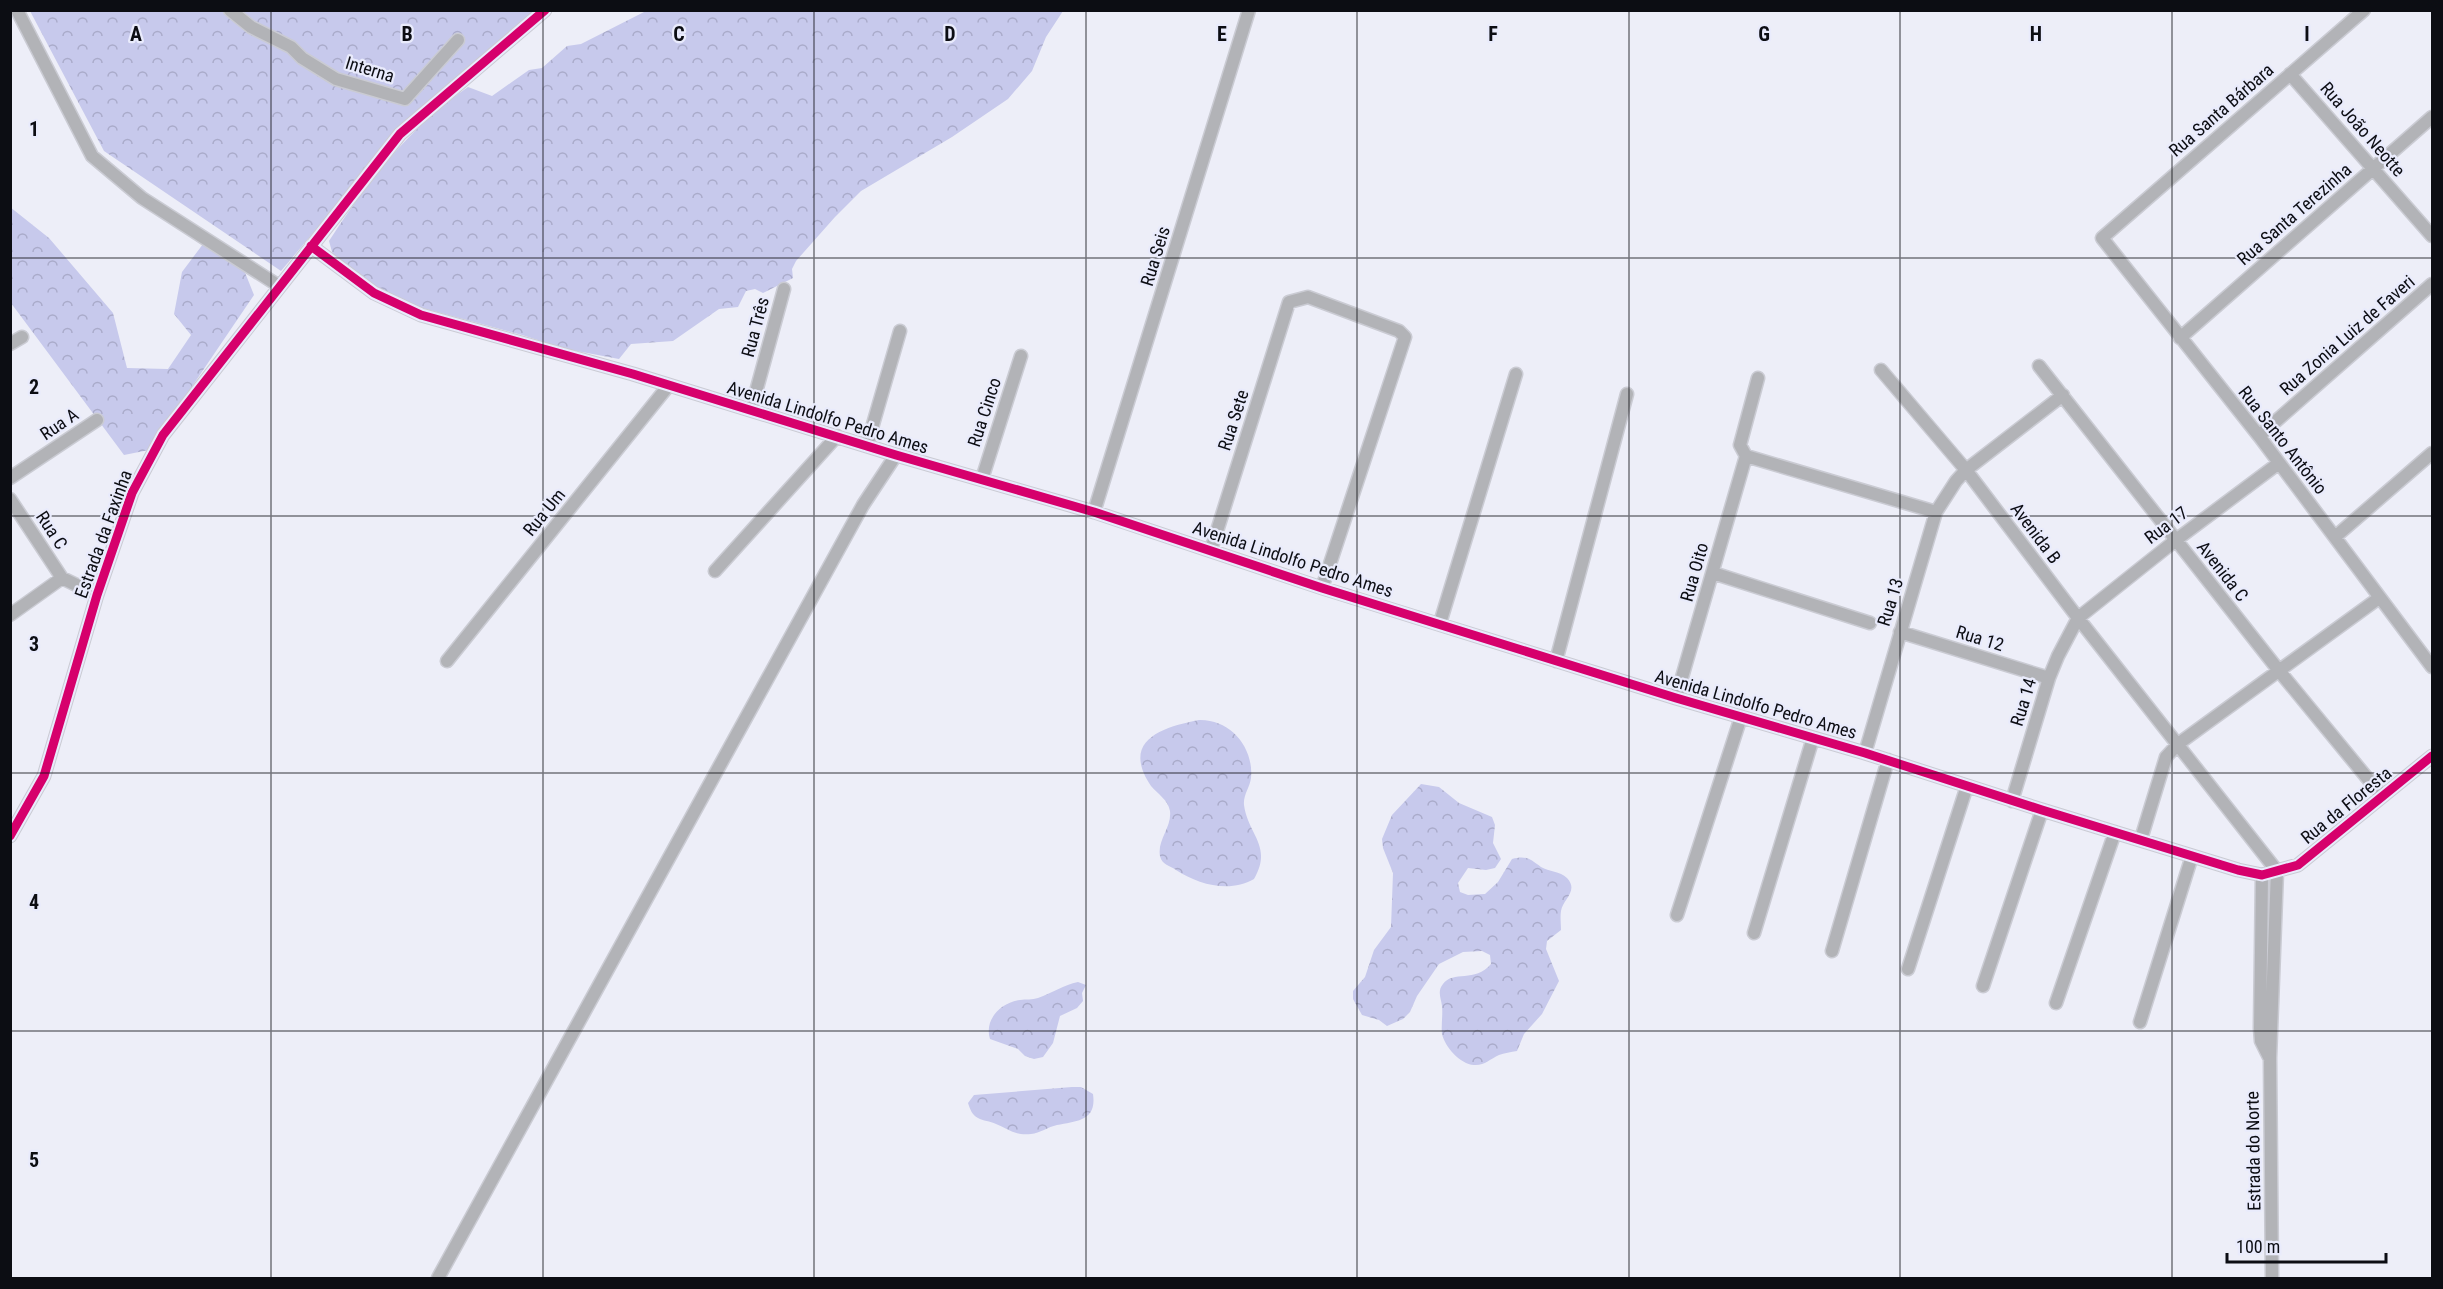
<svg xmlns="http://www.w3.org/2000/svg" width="2443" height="1289" font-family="'Roboto Condensed',sans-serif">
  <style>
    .forest { fill: url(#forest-crowns) }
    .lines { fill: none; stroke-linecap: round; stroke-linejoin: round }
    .minor-casing { stroke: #cacbd3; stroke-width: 15 }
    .minor { stroke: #b2b3b7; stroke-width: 12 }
    .cycleway-casing { stroke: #e9ebfc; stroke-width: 13 }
    .cycleway { stroke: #d6006c; stroke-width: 9 }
    .grid { fill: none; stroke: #0c0d13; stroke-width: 1.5; stroke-opacity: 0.55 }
    .labels { text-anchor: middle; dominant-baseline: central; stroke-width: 4.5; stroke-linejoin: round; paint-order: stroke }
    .street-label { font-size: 18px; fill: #0c0d13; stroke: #e9ebfc }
    .grid-label { font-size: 20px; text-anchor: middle; font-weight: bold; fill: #0c0d13; stroke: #e9ebfc; stroke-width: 4.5; stroke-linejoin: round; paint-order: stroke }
  </style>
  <defs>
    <pattern id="forest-crowns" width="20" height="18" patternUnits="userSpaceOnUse" patternTransform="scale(1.5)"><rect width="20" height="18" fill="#c7c9ec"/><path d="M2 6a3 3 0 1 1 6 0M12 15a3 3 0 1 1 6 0" fill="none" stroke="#aaabca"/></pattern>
  </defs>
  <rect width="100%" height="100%" fill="#edeef8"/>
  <!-- forest -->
  <path class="forest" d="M30,11H544L399,131L281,271L104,151Z
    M646,11H1063L1046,37L1032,71L1008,99L952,137L861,191L835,217L796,261L792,269L793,278L763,293L755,289L746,291L738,307L719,309L673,341L631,344L619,359L566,349L522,335L404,303L359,280L334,259L329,241C367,183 409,127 468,87L492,96L529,70L542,68L567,46L581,44Z
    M10,207L49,238L113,313L127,368L168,369L191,335L174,314L182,272L203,244L244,270L254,295L149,450L124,455L11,303Z
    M1199,720C1230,719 1254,747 1251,778C1250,787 1243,795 1244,805C1248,835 1273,846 1254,879C1230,893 1199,885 1176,870C1169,865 1162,865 1160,856C1157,840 1172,827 1170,811C1168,800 1158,794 1151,786C1120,740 1163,727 1199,720Z
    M1421,784L1439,787L1459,803L1492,817L1495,825L1493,843L1501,859L1495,868L1486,870L1468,868L1458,883L1460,892L1468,895L1485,894L1498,882L1512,859C1526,855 1530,859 1541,867C1549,872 1560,871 1567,878C1579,891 1563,899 1561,911C1560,917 1561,924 1561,930L1547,941L1546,949L1559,981L1542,1014L1524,1034L1517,1051C1511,1052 1504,1053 1499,1055C1490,1059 1484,1066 1474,1065C1460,1064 1445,1047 1442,1034C1441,1025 1443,1015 1442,1006C1441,998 1437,991 1443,984C1453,970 1475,983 1491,964L1490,955L1482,951L1463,952L1439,964L1417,996L1410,1012L1403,1019L1387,1026L1379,1020L1362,1015L1353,999V991L1365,977L1374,950L1391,927L1393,873L1383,848L1382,839L1392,815Z
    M1078,982L1086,985L1082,993L1083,1001L1077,1008L1060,1016L1053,1043L1043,1057L1034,1059L1025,1056L1018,1049L990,1039C984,1020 1000,1003 1020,1000C1026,999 1032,1000 1038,998C1052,993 1064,985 1078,982Z
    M1072,1087H1081L1093,1094C1097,1121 1077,1121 1057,1125C1048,1127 1040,1133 1031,1134C1016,1136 1008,1129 996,1124C990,1121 983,1121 978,1118C972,1115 970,1109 968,1103L974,1095Z"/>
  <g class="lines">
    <defs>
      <path id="minor" d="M17,10L92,156L142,198L279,286
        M230,10L251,27L291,47L302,58L336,79L405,99L458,40
        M2364,10L2102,238L2259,436L2432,667
        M2290,74L2432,236
        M311,246L374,293L421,315L633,374L896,455L1094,512L1322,588L1676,698L1865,753L2042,810L2238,870L2262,875L2298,865L2432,756
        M2180,338L2432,117
        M10,344L22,337
        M2039,366L2280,672L2382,796
        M1881,370L1966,470L2078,618L2277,871
        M1758,378L1740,445L1746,456L1936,512
        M751,410L784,289
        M2259,436L2432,284
        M867,445L900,331
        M10,478L97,420
        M982,479L1021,356
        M10,499L62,578L97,595
        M1094,512L1249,10
        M2335,537L2432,453
        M1211,550L1289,302L1308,297L1399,331L1405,337L1322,588
        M715,571L837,436
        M1713,573L1870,623
        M10,615L62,578
        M1440,623L1516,374
        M1900,632L2049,678
        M447,661L669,385
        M1556,661L1627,394
        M1676,698L1746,456
        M1865,753L1936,512L1956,481L1966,470L2063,395
        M2012,801L2049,678L2058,656L2078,618L2176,540L2279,463
        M10,836L44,776L97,595L132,493L163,435L400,134L545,10
        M2141,839L2166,757L2178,744L2379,598
        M2262,875L2260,1028L2261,1041L2269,1057
        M1677,915L1741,717
        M1754,933L1813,738
        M1832,951L1888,760
        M1908,969L1967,786
        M1983,986L2042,810
        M2056,1003L2115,832
        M2140,1022L2192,856
        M438,1278L863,505L896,455
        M2272,1278L2270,1058L2277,871"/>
    </defs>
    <!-- minor casing -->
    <use href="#minor" class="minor-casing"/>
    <!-- minor -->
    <use href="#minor" class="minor"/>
    <defs>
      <path id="cycleway" d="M311,246L374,293L421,315L633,374L896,455L1094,512L1322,588L1676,698L1865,753L2042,810L2238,870L2262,875L2298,865L2432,756
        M10,836L44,776L97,595L132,493L163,435L400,134L545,10"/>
    </defs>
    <!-- cycleway casing -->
    <use href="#cycleway" class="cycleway-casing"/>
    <!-- cycleway -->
    <use href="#cycleway" class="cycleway"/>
  </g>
  <!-- grid -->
  <path class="grid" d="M271,10V1278M543,10V1278M814,10V1278M1086,10V1278M1357,10V1278M1629,10V1278M1900,10V1278M2172,10V1278M10,258H2432M10,516H2432M10,773H2432M10,1031H2432"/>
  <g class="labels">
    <!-- street labels -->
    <g class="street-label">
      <text transform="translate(370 69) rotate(17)">Interna</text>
      <text transform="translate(2221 110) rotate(-41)">Rua Santa Bárbara</text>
      <text transform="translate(2363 129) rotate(49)">Rua João Neotte</text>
      <text transform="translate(2294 214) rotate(-41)">Rua Santa Terezinha</text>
      <text transform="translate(1155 256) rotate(-73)">Rua Seis</text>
      <text transform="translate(755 327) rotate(-75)">Rua Três</text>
      <text transform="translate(2347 335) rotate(-41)">Rua Zonia Luiz de Faveri</text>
      <text transform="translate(984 412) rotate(-72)">Rua Cinco</text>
      <text transform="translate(828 417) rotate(17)">Avenida Lindolfo Pedro Ames</text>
      <text transform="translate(1233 420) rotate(-72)">Rua Sete</text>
      <text transform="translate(59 424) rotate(-34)">Rua A</text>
      <text transform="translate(2283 440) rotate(52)">Rua Santo Antônio</text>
      <text transform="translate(544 512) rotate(-51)">Rua Um</text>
      <text transform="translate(2166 525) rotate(-37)">Rua 17</text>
      <text transform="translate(52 530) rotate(57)">Rua C</text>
      <text transform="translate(2036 533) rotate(53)">Avenida B</text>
      <text transform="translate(103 534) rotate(-70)">Estrada da Faxinha</text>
      <text transform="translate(1293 559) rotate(18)">Avenida Lindolfo Pedro Ames</text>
      <text transform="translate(2223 571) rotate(52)">Avenida C</text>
      <text transform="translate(1694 572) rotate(-74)">Rua Oito</text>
      <text transform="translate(1890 602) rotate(-73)">Rua 13</text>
      <text transform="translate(1980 638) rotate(17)">Rua 12</text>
      <text transform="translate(2023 702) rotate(-73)">Rua 14</text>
      <text transform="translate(1756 704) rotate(16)">Avenida Lindolfo Pedro Ames</text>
      <text transform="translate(2346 805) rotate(-39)">Rua da Floresta</text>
      <text transform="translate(2253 1151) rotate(-91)">Estrada do Norte</text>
    </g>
  </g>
  <g class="grid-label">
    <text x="136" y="41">A</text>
    <text x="407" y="41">B</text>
    <text x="679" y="41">C</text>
    <text x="950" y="41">D</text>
    <text x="1222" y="41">E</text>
    <text x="1493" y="41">F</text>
    <text x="1764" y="41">G</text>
    <text x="2036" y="41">H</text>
    <text x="2307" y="41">I</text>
    <text x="34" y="136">1</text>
    <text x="34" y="394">2</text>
    <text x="34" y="651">3</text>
    <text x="34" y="909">4</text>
    <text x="34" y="1167">5</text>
  </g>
  <!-- border -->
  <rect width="2443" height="1289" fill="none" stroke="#0c0d13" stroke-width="24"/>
  <!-- scale -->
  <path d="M2227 1253v9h159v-9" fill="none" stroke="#0c0d13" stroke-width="3"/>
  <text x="2236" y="1253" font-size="18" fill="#0c0d13" stroke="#e9ebfc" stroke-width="4.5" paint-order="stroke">100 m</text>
</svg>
